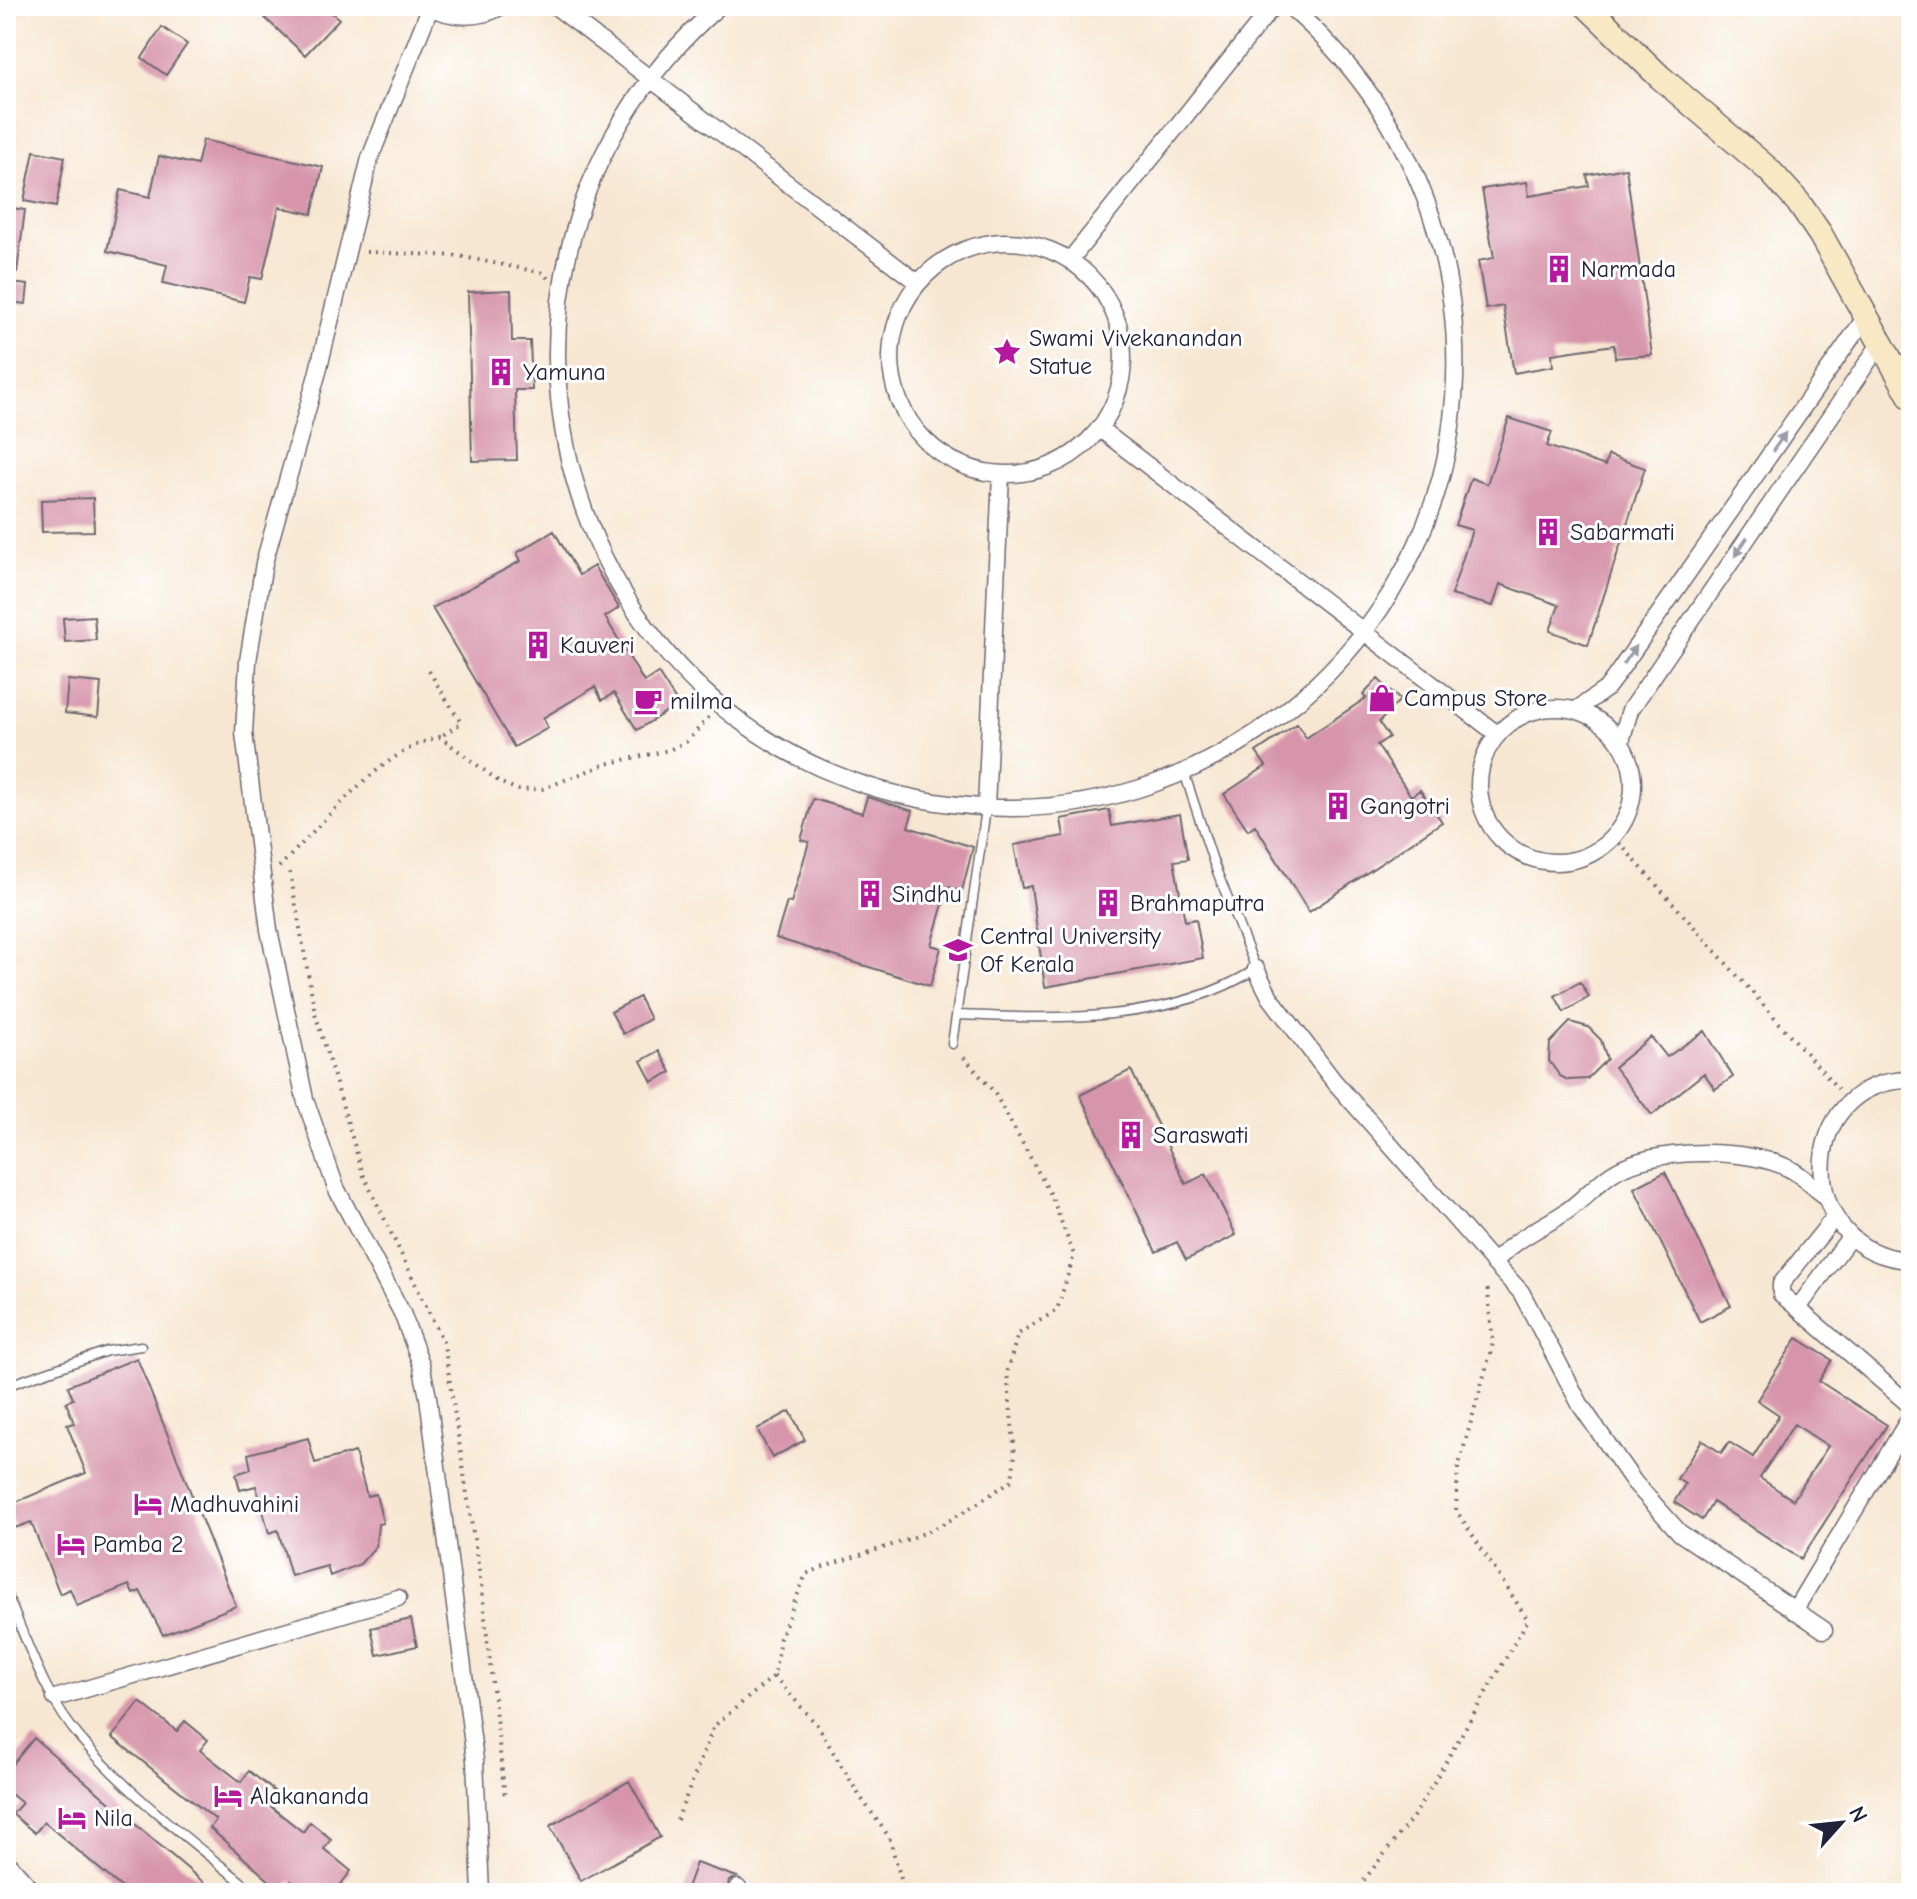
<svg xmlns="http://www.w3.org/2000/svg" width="1917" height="1899" font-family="'Comic Neue',sans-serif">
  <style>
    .building { fill: #d795ab; fill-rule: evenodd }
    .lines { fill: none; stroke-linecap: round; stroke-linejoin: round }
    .lane-casing { stroke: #6d6770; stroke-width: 11 }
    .street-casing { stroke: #6d6770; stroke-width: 19 }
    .secondary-casing { stroke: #6d6770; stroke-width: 27 }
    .path { stroke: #6d6770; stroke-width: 4; stroke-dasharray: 2 6; stroke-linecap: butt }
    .lane { stroke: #fff; stroke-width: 8 }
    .street { stroke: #fff; stroke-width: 16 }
    .secondary { stroke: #f8e8c3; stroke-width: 24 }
    .oneway { fill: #9c9ca7 }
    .labels { text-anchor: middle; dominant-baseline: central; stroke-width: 6; stroke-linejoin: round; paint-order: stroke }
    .poi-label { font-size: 24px; fill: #22223b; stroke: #fff; text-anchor: start }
  </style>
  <rect width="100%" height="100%" fill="#fff"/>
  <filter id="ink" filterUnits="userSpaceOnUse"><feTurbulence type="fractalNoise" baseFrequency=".0125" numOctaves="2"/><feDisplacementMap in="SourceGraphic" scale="16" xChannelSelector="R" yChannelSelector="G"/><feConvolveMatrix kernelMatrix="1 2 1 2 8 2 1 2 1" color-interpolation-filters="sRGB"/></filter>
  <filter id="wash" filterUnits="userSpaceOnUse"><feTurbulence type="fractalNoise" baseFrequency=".006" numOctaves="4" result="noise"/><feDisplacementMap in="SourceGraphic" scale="32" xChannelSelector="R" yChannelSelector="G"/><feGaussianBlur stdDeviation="1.8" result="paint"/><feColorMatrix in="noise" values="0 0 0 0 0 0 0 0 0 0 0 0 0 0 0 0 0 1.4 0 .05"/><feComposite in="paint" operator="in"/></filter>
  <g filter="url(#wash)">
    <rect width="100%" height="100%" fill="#f7e7d2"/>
    <g id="blocks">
      <!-- building -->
      <path class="building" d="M277,6H325L339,19L305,55L265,18Z
        M162,27L187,44L166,75L142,58Z
        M203,140L323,167L312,214L279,207L262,279L250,277L244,302L163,283L167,265L107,251L120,190L150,197L159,156L197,165Z
        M34,151L65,157L56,207L24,201Z
        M1626,168L1652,355L1615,358L1614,345L1552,354L1553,366L1514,373L1503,306L1486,309L1478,261L1494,258L1482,189L1527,182L1529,196L1589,186L1587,175Z
        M6,207L25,210L17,272L6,271Z
        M11,283L28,285L26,304L9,302Z
        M511,290L512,341H530L532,390H515L517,460L472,461L468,292Z
        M1509,418L1552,432L1547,446L1605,466L1608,455L1645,468L1588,645L1550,631L1559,605L1500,584L1493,606L1451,595L1472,530L1455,525L1471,478L1487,484Z
        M93,498L94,531L42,532L41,500Z
        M554,531L579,575L594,566L619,608L605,617L644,682L658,673L678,704L637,730L614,693L602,700L595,687L543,718L548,728L514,747L432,608L521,561L517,553Z
        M94,616L96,640L65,642L63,618Z
        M1378,679L1400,700L1379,722L1389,737L1377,745L1411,796L1420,790L1442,822L1309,912L1255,825L1248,830L1224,794L1266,766L1256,752L1297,724L1306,738L1366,698L1363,695Z
        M68,680L101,683L98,717L65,713Z
        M867,797L913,811L908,827L973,847L962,891L948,887L931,945L941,948L930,986L776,938L787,902L791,903L809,842L801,840L813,799L862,813Z
        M1109,810L1112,826L1180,814L1188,859L1174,861L1185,921L1196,919L1203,958L1045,987L1031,886L1022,888L1014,845L1064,836L1061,819Z
        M1580,982L1589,997L1564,1012L1555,996Z
        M639,997L650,1019L623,1034L611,1012Z
        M1570,1022L1588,1027L1601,1040L1607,1059L1587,1079L1568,1080L1560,1076L1549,1061L1550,1043Z
        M1705,1031L1733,1077L1715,1089L1704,1073L1652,1115L1614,1067L1651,1037L1667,1057Z
        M659,1051L671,1072L652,1082L641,1061Z
        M1131,1070L1186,1184L1206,1174L1236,1235L1186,1260L1177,1242L1156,1252L1080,1095Z
        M1665,1172L1731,1306L1700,1322L1634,1188Z
        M1797,1338L1832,1360L1819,1381L1887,1425L1801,1559L1713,1502L1702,1520L1674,1502L1685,1484L1677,1479L1702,1440L1721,1453L1729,1442L1753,1457L1779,1415L1757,1400ZM1794,1424L1828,1446L1793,1500L1760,1478Z
        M137,1358L236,1606L163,1635L140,1591L133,1594L129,1585L77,1606L70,1589L60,1594L31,1522L15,1528L6,1506L86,1473L67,1425L74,1423L66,1402L73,1399L68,1386Z
        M790,1411L805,1440L772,1458L757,1429Z
        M308,1438L315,1463L355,1452L367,1496L376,1494L383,1523L378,1524L376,1546L360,1564L330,1576L327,1566L291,1576L278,1530L269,1533L256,1486L240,1490L236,1474L251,1469L248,1454Z
        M411,1619L417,1646L377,1655L371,1628Z
        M140,1702L177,1731L185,1721L208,1740L200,1750L241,1782L249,1771L274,1791L265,1802L303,1832L310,1822L331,1839L324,1849L351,1871L334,1893H307L291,1881L282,1892L210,1828L216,1820L112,1737Z
        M34,1738L216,1893H128L44,1822L35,1833L12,1814L22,1803L6,1790V1772Z
        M629,1781L660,1837L581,1881L550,1826Z
        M696,1863L737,1877L729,1881L726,1893H685Z"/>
    </g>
  </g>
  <g filter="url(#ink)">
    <use href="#blocks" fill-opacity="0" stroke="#6d6770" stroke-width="2"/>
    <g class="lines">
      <defs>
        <path id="lane" d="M958,1015C1055,1019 1170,1024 1256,969L1214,864L1184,772
          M952,1044L986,809
          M6,1386L107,1351L141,1346
          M6,1592C27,1641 45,1698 81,1739C131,1797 196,1845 255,1893"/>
        <path id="street" d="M428,6C452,18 479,20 502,6
          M555,6L918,283
          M719,6C398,286 584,807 1013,808C1110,808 1206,773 1282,714C1370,646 1433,544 1450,434C1474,271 1414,113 1289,6
          M430,8L370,158L317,375L264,563L248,661L244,733L269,930L305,1099L336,1188L402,1313L421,1364L428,1397L475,1760L481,1893
          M891 358a116 116 0 1 1 232 0a116 116 0 1 1-232 0Z
          M1070,260L1273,6
          M1100,429L1497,734
          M1479 785a77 77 0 1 1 154 0a77 77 0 1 1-154 0Z
          M1576,710L1606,689L1615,677L1865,318
          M1621,741L1630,710L1880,344
          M986,808L1001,474
          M1256,969L1270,997L1333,1080L1494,1263C1514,1239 1538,1230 1564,1213C1581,1202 1594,1186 1611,1174C1649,1147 1748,1147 1790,1169C1802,1175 1813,1187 1824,1195
          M1911,1080C1794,1079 1792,1255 1911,1260
          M1834,1218L1781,1284V1294L1911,1406
          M1494,1263L1521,1292L1581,1406L1634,1482L1680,1533L1824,1630
          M1798,1308L1850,1237
          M1794,1611L1911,1416
          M55,1698L398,1598
          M6,1861L35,1893
          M737,1893L738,1888"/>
        <path id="secondary" d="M1587,6L1660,77L1769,170L1798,202L1820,234L1911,397"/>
      </defs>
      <!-- lane casing -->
      <use href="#lane" class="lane-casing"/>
      <!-- street casing -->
      <use href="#street" class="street-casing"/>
      <!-- secondary casing -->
      <use href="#secondary" class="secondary-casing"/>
      <!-- path -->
      <path class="path" d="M366,252L458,256L544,273L548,279
        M429,671L461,723L440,737
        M1614,837L1838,1089
        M279,867C321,826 381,749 440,737L501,783L519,790L542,789L606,764L669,750L686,742L711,715
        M290,872L315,1013L363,1174L444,1344L482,1591L505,1797
        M774,1676L817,1725L859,1795L889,1837L905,1893
        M677,1820L714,1726L774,1676L780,1638L806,1574C842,1559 878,1551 914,1537C949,1524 981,1501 1012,1480L1015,1454L1007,1372L1018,1334L1057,1310L1074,1255L1051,1195L994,1092L962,1055
        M1354,1893L1416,1813L1528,1620L1456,1510L1458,1468L1493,1343L1487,1283"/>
      <!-- lane -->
      <use href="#lane" class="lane"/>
      <!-- street -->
      <use href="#street" class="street"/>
      <!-- secondary -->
      <use href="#secondary" class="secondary"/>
    </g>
    <!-- one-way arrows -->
    <defs><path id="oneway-solid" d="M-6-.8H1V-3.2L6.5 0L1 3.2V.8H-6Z" transform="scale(2)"/></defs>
    <g class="oneway">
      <use href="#oneway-solid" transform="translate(1779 442) rotate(-55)"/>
      <use href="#oneway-solid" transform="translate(1741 547) rotate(124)"/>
      <use href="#oneway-solid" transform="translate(1630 655) rotate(-55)"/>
    </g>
  </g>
  <!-- icons -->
  <defs>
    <symbol id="building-bare" viewBox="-9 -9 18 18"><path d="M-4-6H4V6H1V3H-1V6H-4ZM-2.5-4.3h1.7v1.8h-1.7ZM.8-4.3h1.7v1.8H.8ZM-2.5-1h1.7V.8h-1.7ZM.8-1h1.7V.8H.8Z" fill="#b5179e" stroke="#fff" stroke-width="2.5" paint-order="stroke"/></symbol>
    <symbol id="sight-bare" viewBox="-9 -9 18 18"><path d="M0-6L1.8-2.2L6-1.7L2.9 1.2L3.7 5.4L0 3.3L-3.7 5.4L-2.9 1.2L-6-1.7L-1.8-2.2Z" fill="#b5179e" stroke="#fff" stroke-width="2.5" paint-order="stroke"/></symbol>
    <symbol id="shop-bare" viewBox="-9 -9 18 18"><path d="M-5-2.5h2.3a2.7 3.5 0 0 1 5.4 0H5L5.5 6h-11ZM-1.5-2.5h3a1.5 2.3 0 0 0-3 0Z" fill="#b5179e" stroke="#fff" stroke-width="2.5" paint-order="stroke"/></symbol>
    <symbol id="cafe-bare" viewBox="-9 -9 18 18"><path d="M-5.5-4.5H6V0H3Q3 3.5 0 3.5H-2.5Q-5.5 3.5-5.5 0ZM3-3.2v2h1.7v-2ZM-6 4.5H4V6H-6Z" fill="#b5179e" stroke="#fff" stroke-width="2.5" paint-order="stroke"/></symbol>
    <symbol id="university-bare" viewBox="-9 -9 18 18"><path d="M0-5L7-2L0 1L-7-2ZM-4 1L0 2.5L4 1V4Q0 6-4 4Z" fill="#b5179e" stroke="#fff" stroke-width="2.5" paint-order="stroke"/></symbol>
    <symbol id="hotel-bare" viewBox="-9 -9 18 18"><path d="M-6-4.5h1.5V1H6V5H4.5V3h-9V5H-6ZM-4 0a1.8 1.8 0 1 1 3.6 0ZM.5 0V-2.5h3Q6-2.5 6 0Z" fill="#b5179e" stroke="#fff" stroke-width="2.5" paint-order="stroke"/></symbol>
  </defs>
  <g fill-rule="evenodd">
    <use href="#building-bare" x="1539" y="249" width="40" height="40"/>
    <use href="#sight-bare" x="987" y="332" width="40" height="40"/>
    <use href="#building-bare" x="481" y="352" width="40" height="40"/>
    <use href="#building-bare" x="1528" y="512" width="40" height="40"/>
    <use href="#building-bare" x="518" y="625" width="40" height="40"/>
    <use href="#shop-bare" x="1362" y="678" width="40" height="40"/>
    <use href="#cafe-bare" x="628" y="681" width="40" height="40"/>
    <use href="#building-bare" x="1318" y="786" width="40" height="40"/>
    <use href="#building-bare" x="850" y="874" width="40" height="40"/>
    <use href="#building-bare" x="1088" y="883" width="40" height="40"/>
    <use href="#university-bare" x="938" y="930" width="40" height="40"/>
    <use href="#building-bare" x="1111" y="1115" width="40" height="40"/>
    <use href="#hotel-bare" x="128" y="1484" width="40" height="40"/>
    <use href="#hotel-bare" x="51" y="1524" width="40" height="40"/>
    <use href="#hotel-bare" x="208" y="1776" width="40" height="40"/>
    <use href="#hotel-bare" x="52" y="1798" width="40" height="40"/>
  </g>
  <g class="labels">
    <!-- poi labels -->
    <g class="poi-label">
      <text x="1581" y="269">Narmada</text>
      <text x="1029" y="338">Swami Vivekanandan<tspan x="1029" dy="28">Statue</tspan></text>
      <text x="523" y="372">Yamuna</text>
      <text x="1570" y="532">Sabarmati</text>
      <text x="560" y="645">Kauveri</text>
      <text x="1404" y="698">Campus Store</text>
      <text x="670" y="701">milma</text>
      <text x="1360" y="806">Gangotri</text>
      <text x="892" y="894">Sindhu</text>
      <text x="1130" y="903">Brahmaputra</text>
      <text x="980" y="936">Central University<tspan x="980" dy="28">Of Kerala</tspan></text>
      <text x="1153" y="1135">Saraswati</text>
      <text x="170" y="1504">Madhuvahini</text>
      <text x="93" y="1544">Pamba 2</text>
      <text x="250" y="1796">Alakananda</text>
      <text x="94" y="1818">Nila</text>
    </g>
  </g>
  <!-- margin -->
  <rect width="1917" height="1899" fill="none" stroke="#fff" stroke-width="32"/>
  <!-- north arrow -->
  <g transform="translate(1841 1823) rotate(63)" stroke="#ffffff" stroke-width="6" paint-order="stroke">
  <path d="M0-6L14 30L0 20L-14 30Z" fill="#22223b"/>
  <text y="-12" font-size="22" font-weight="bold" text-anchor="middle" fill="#22223b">N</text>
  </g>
</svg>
